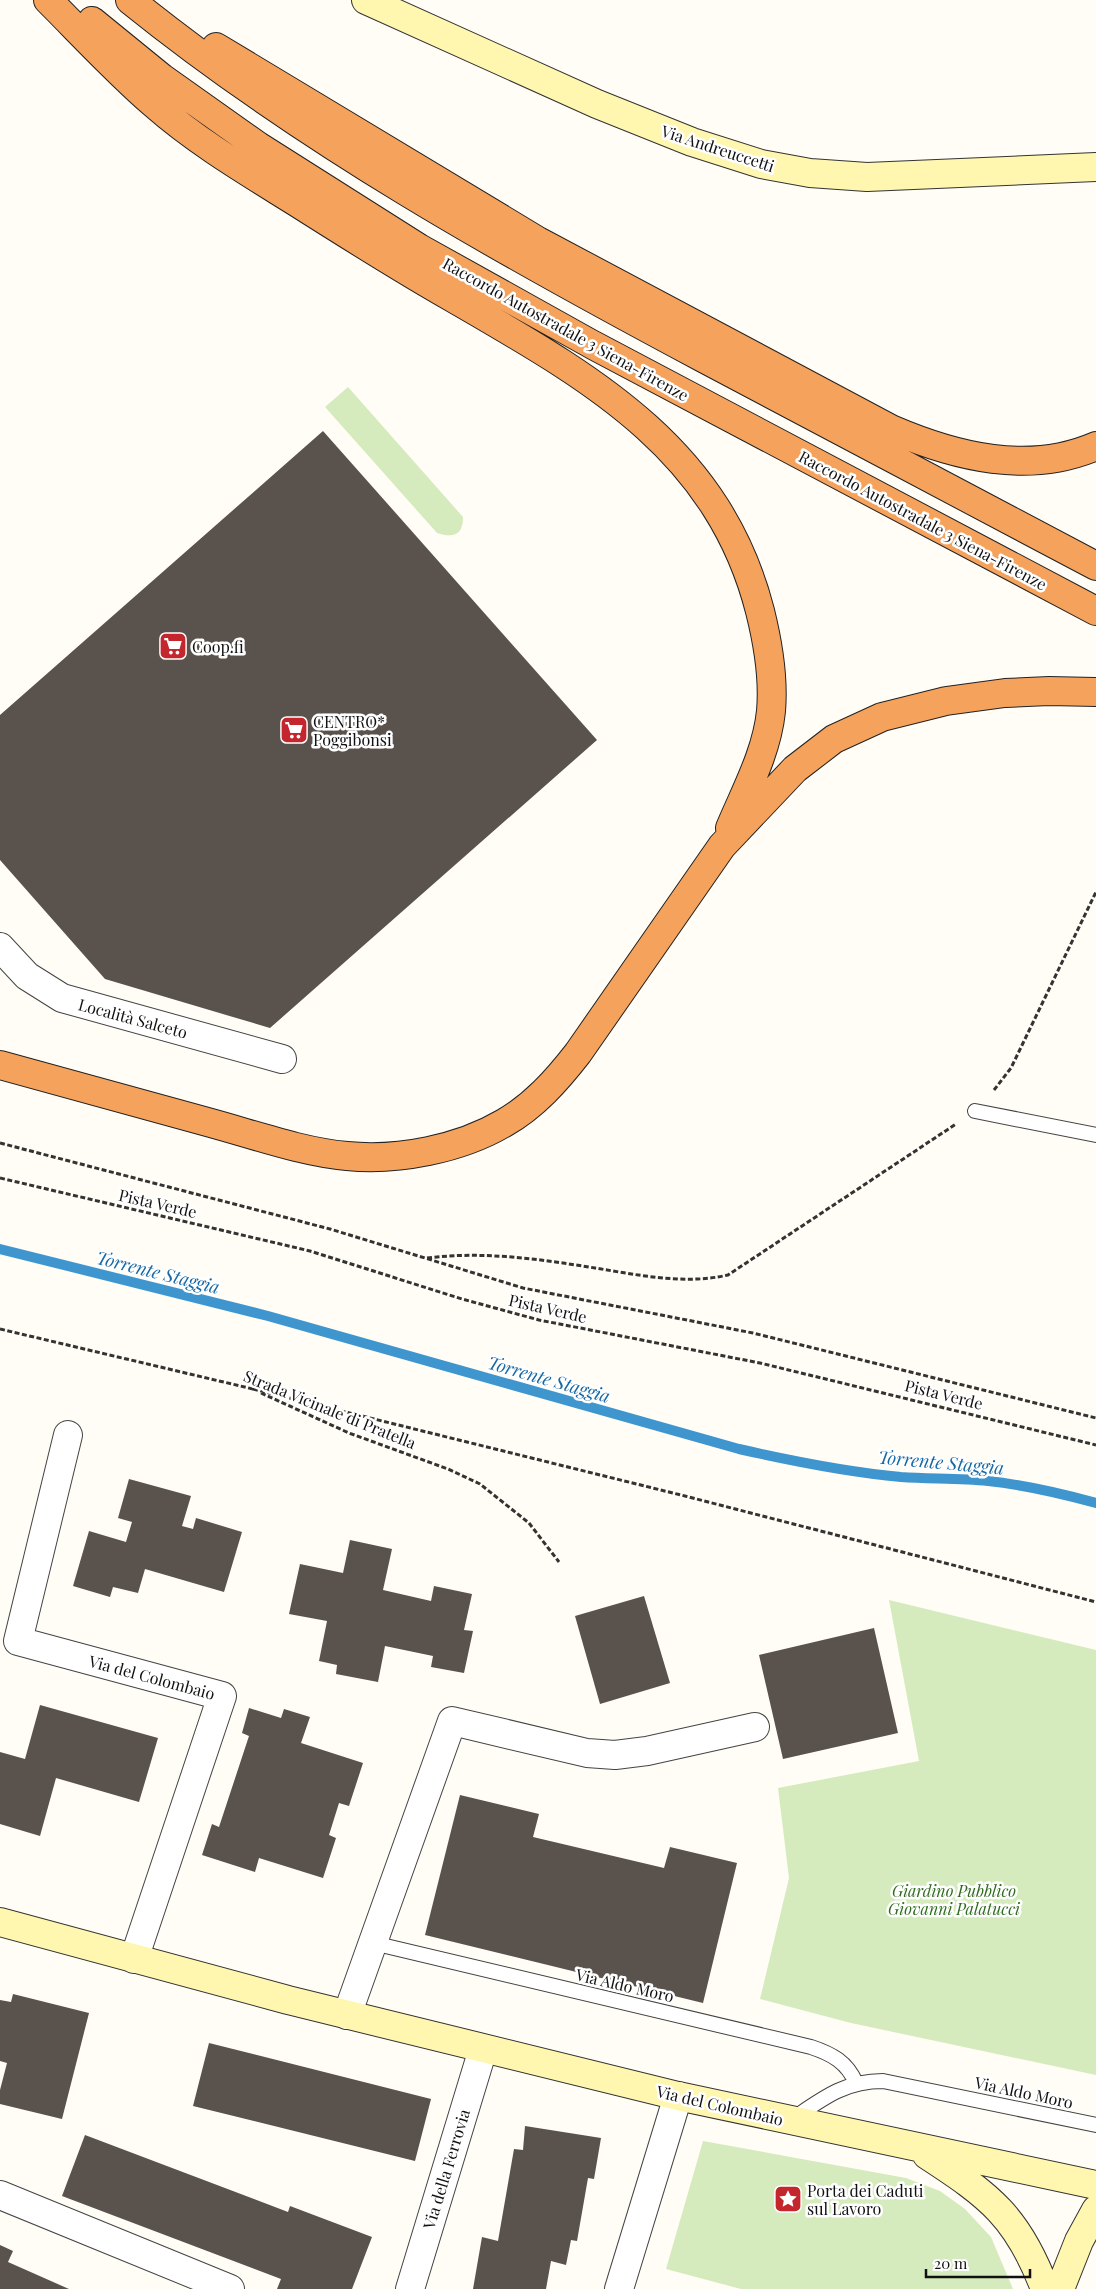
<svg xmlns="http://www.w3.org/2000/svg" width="1096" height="2289" font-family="'Playfair Display',serif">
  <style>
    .green { fill: #d5ebbd }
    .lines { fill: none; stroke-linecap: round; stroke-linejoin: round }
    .stream { stroke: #3f96cf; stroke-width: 10 }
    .building { fill: #5a524d }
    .lane-casing { stroke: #444; stroke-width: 16 }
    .street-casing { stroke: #444; stroke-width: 30 }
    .secondary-casing { stroke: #333; stroke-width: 30 }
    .highway-casing { stroke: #222; stroke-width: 30 }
    .path { stroke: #333; stroke-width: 3; stroke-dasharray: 5 2.5; stroke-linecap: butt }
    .lane { stroke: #fff; stroke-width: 14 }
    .street { stroke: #fff; stroke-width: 28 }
    .secondary { stroke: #fff6b0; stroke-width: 28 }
    .highway { stroke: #f5a25d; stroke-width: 28 }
    .labels { text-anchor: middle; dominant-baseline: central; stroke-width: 5; stroke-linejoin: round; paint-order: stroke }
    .street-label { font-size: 16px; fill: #111; stroke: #fff }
    .poi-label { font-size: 16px; fill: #111; stroke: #fff; text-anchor: start }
    .park-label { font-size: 16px; font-style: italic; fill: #2f6b1f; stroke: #fff }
    .water-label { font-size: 18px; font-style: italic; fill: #1768a6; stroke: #fff }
  </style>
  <rect width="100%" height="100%" fill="#fffdf5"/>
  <!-- green -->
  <path class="green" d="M348,387L463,517C463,536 453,538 437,533L325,407Z
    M889,1600L1096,1650V2075L851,2023L760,1999L789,1878L778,1788L919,1761Z
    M703,2141L906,2178L940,2191L965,2209L991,2237L1013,2289H741L666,2269Z"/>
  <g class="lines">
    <!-- stream -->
    <path class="stream" d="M0,1249L268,1316L739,1449C792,1461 847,1472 901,1477C930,1479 959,1478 988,1481C1025,1485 1060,1493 1096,1503"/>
  </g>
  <!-- building -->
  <path class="building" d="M323,431L597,740L270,1028L105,979L0,860V715Z
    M129,1479L191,1496L182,1526L193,1529L196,1518L242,1532L224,1592L145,1569L138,1593L113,1587L110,1597L73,1586L89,1531L126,1542L132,1522L118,1518Z
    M350,1540L392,1549L383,1590L431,1601L434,1586L472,1594L464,1630L473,1631L464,1673L431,1667L433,1656L385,1646L378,1682L336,1674L337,1665L319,1661L327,1621L289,1614L300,1564L343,1573Z
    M644,1596L670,1683L600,1704L575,1616Z
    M874,1628L898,1733L783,1759L759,1655Z
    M40,1705L158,1738L139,1802L56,1778L40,1836L0,1824V1752L25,1759Z
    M249,1708L281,1718L284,1709L310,1717L301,1743L363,1763L349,1806L339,1803L329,1835L336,1838L323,1878L259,1858L255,1872L202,1855L212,1824L219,1827L249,1736L242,1733Z
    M460,1795L539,1814L533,1837L664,1868L670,1847L737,1863L703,2003L425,1935Z
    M13,1994L89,2013L62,2119L0,2104V2090L7,2063L0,2061V2000L11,2002Z
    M209,2043L431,2099L415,2161L193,2106Z
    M525,2126L601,2138L594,2179L588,2178L577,2241L571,2240L566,2265L551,2261L546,2289H473L482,2237L498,2241L514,2149L523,2150Z
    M85,2135L288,2212L290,2206L372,2237L352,2289H277L281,2279L62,2196Z
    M0,2245L13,2251L8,2262L69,2289H0Z"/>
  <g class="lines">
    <defs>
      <path id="lane" d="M975,1111L1096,1135
        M373,1943L811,2047C832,2054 847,2062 856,2083
        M791,2120C822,2099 844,2081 883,2081L1096,2125"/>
      <path id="street" d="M0,947L27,976L62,998L282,1059
        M68,1435L18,1641L222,1696L134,1959
        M347,2015L452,1721L587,1753L615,1755L647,1751L755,1727
        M0,2195L230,2289
        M410,2289L483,2049
        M619,2289L678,2096"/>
      <path id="secondary" d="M366,0L597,104L692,142L761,164L810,173L867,177L1096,167
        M0,1922L288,2000L678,2096L1096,2185
        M927,2155C990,2196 1018,2217 1045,2289
        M1060,2289L1079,2241L1096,2210"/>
      <path id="highway" d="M48,0C83,35 117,72 154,104C197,142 248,172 296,202C348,235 400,268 453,298C589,377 718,447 760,611C768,643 774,677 771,711C767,752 746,790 730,828
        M130,0C306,142 504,252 703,358C834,427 965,497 1096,566
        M92,21L162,78L258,146L419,248L593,345L1096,611
        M216,47L538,241L891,429C956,457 1029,475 1096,446
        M0,1065C71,1084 141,1104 211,1123C255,1135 302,1152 347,1156C398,1161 460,1149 504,1123C534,1106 557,1080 578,1053L722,846L795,769L834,739L882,717L946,701L1005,693L1049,691L1096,692"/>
    </defs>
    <!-- lane casing -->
    <use href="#lane" class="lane-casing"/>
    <!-- street casing -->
    <use href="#street" class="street-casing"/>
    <!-- secondary casing -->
    <use href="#secondary" class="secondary-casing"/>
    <!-- highway casing -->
    <use href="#highway" class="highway-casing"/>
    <!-- path -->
    <path class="path" d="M994,1090L1011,1068L1096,892
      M0,1143L330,1229L523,1288L753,1333L1096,1418
      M0,1178L310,1251L462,1299L539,1320L760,1363L1096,1445
      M427,1258C484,1251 539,1259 595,1268C638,1275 685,1285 728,1275L956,1124
      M0,1329L253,1389
      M253,1389L685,1496L1096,1602
      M261,1393L349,1433L448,1469L480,1484L529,1523L559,1562"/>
    <!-- lane -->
    <use href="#lane" class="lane"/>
    <!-- street -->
    <use href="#street" class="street"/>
    <!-- secondary -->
    <use href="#secondary" class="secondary"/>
    <!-- highway -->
    <use href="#highway" class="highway"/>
  </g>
  <!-- icons -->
  <defs>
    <symbol id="supermarket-square" viewBox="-11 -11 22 22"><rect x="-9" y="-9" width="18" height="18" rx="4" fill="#c4262e" stroke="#fff"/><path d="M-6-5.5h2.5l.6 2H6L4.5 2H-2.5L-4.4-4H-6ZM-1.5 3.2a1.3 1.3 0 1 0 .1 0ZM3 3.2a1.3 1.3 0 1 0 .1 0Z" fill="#fff"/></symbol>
    <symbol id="sight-square" viewBox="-11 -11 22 22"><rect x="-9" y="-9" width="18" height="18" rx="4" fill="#c4262e" stroke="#fff"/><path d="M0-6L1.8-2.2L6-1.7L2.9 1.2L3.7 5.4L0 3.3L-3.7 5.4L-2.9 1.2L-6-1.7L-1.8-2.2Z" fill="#fff"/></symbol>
  </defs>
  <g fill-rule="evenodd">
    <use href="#supermarket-square" x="157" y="630" width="32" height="32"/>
    <use href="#supermarket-square" x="278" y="714" width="32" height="32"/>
    <use href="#sight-square" x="772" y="2183" width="32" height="32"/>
  </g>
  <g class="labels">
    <!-- street labels -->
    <g class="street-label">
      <text transform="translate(718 148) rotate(18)">Via Andreuccetti</text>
      <text transform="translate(566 329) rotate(29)">Raccordo Autostradale 3 Siena-Firenze</text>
      <text transform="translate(923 520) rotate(28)">Raccordo Autostradale 3 Siena-Firenze</text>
      <text transform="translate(133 1018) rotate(15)">Località Salceto</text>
      <text transform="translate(158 1203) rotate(13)">Pista Verde</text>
      <text transform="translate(548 1308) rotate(13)">Pista Verde</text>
      <text transform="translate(944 1394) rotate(14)">Pista Verde</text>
      <text transform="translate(330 1409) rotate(22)">Strada Vicinale di Pratella</text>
      <text transform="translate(152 1677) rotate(15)">Via del Colombaio</text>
      <text transform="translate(625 1985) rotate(13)">Via Aldo Moro</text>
      <text transform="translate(1024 2092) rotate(12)">Via Aldo Moro</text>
      <text transform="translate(720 2105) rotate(13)">Via del Colombaio</text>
      <text transform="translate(446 2169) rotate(-73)">Via della Ferrovia</text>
    </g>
    <!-- poi labels -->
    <g class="poi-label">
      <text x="192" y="646">Coop.fi</text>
      <text x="313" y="721">CENTRO*<tspan x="313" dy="18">Poggibonsi</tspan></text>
      <text x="807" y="2190">Porta dei Caduti<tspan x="807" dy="18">sul Lavoro</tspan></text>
    </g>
    <!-- park labels -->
    <g class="park-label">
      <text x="954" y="1890">Giardino Pubblico<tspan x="954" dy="18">Giovanni Palatucci</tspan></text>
    </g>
    <!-- water labels -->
    <g class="water-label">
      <text transform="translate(158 1272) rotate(14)">Torrente Staggia</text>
      <text transform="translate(549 1379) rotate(16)">Torrente Staggia</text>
      <text transform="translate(941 1462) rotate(5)">Torrente Staggia</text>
    </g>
  </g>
  <!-- scale -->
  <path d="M926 2269v8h104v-8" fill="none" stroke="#111111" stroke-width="2.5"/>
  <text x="934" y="2269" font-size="15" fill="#111111" stroke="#ffffff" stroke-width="4" paint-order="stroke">20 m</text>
</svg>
